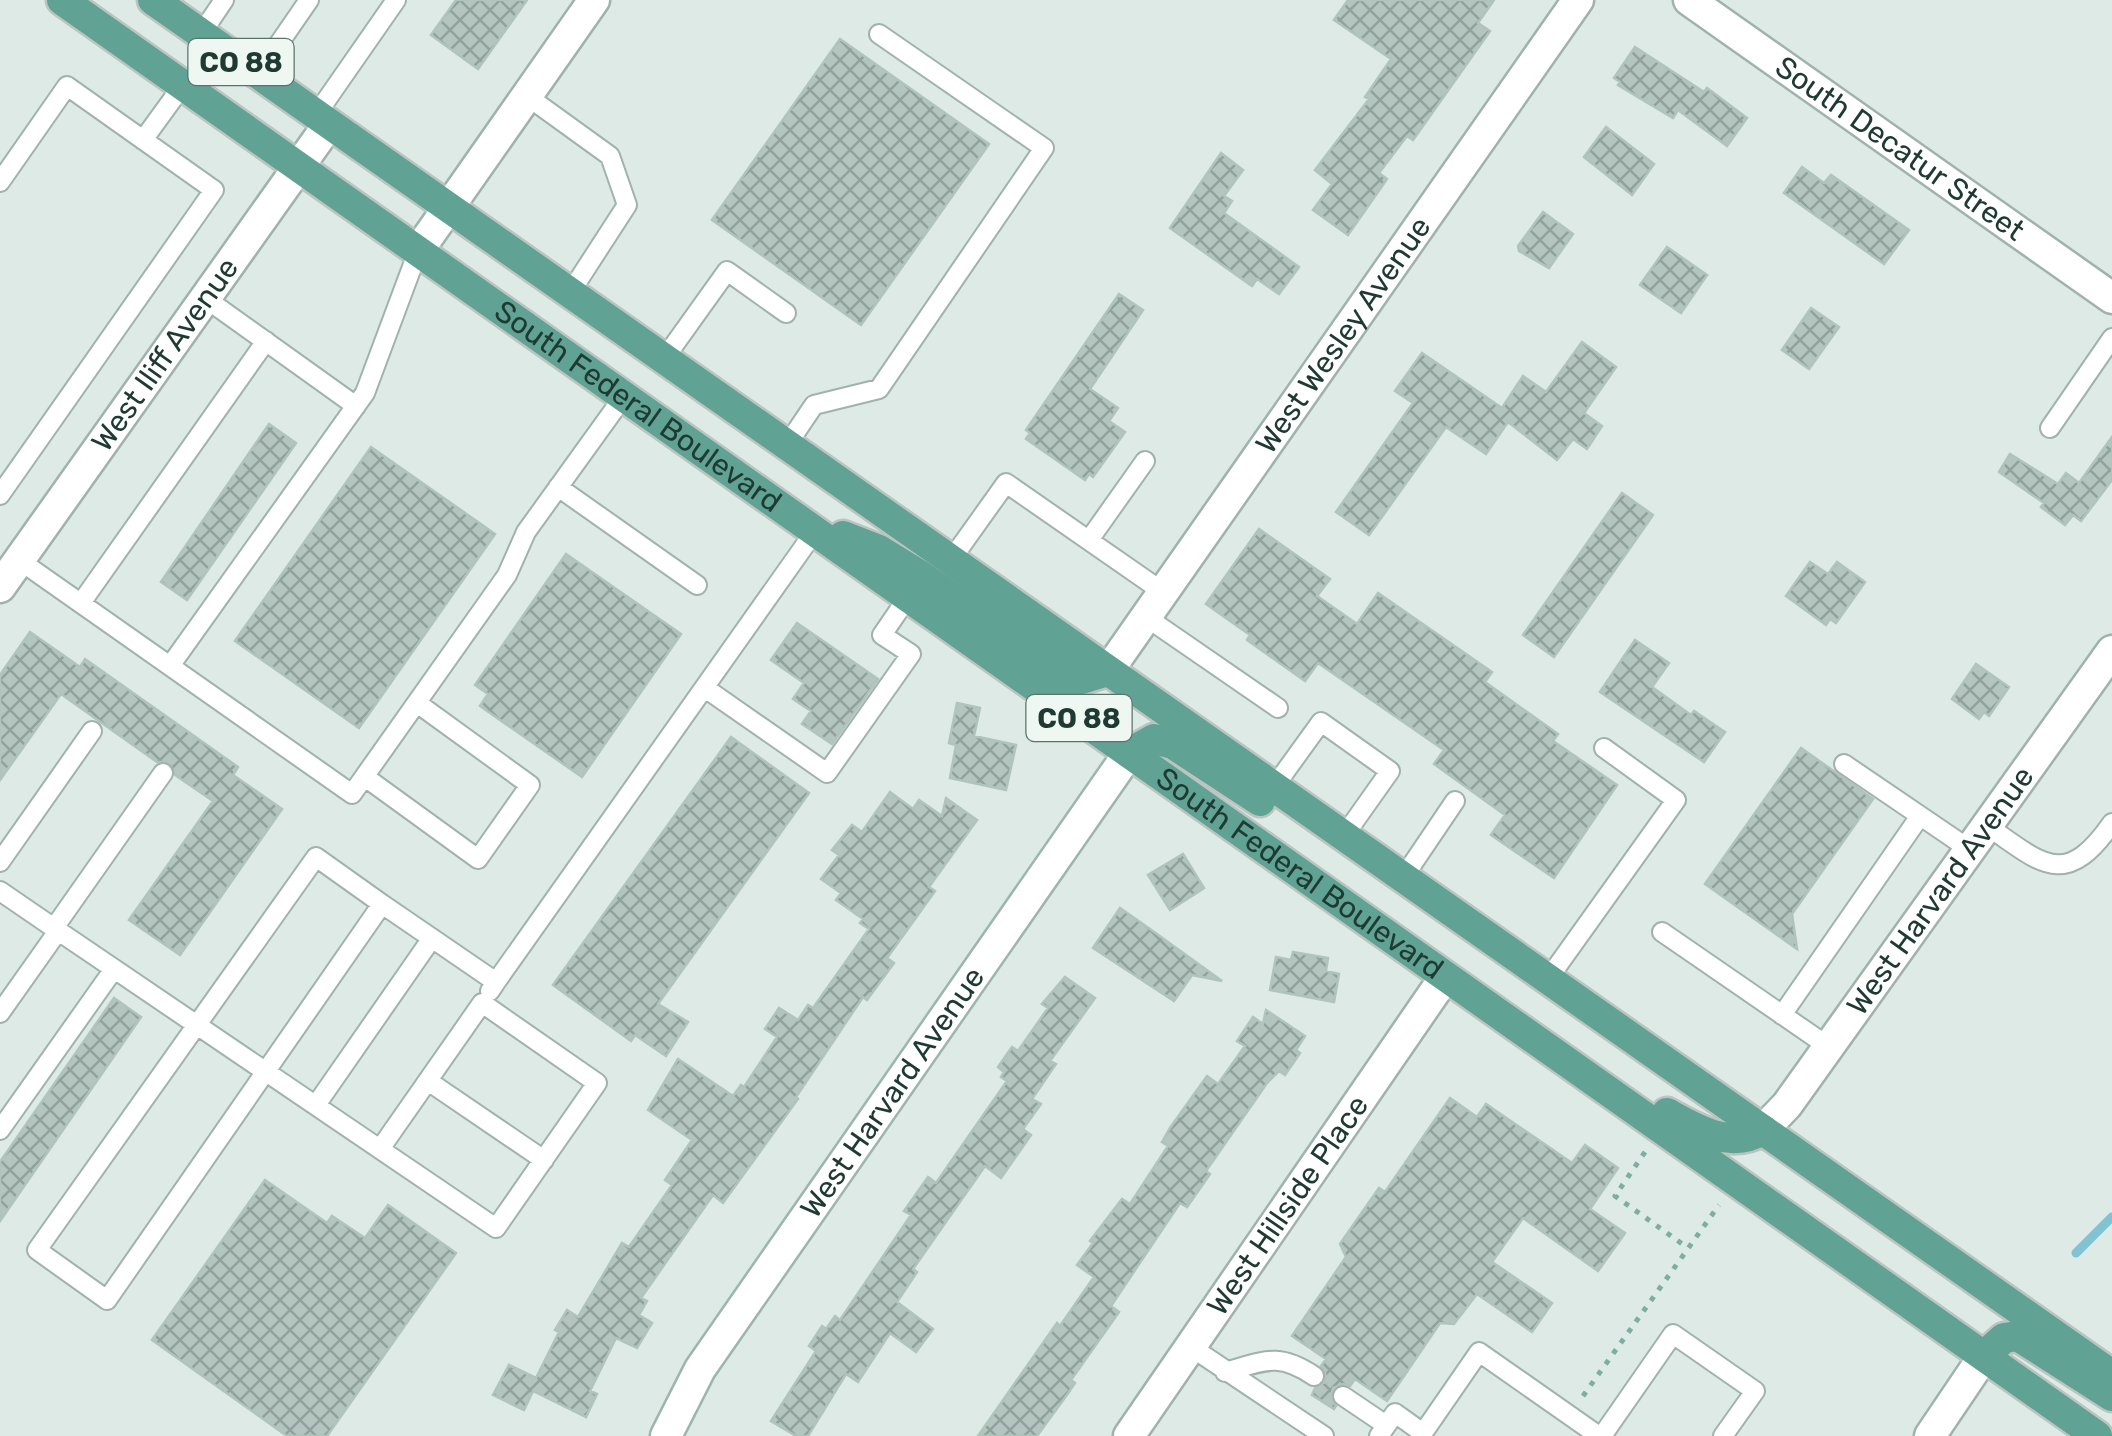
<svg xmlns="http://www.w3.org/2000/svg" width="2112" height="1436" font-family="Rubik,sans-serif">
  <style>
    .lines { fill: none; stroke-linecap: round; stroke-linejoin: round }
    .stream { stroke: #82c3d2; stroke-width: 9 }
    .building { fill: url(#building-cross-hatch); stroke: #b0c4bc; stroke-width: 2.5 }
    .lane-casing { stroke: #a0b2ac; stroke-width: 22 }
    .street-casing { stroke: #a0b2ac; stroke-width: 35 }
    .secondary-casing { stroke: #9cb6ae; stroke-width: 35 }
    .primary-casing { stroke: #bcc4c2; stroke-width: 35 }
    .path { stroke: #7cafa1; stroke-width: 5; stroke-dasharray: 5 8; stroke-linecap: butt }
    .lane { stroke: #fff; stroke-width: 18 }
    .street { stroke: #fff; stroke-width: 30 }
    .secondary { stroke: #fff; stroke-width: 30 }
    .primary { stroke: #60a293; stroke-width: 30 }
    .labels { text-anchor: middle; dominant-baseline: central; stroke-width: 8; stroke-linejoin: round; paint-order: stroke }
    .shield { fill: #eef7f2; stroke: #5c736c; stroke-width: 2.5 }
    .shield-label { font-size: 28px; font-weight: bold; fill: #1e3a33 }
    .street-label { font-size: 30px; fill: #1e3a33; stroke: #eef7f2 }
  </style>
  <defs>
    <pattern id="building-cross-hatch" width="8" height="8" patternUnits="userSpaceOnUse" patternTransform="scale(2.5)"><rect width="8" height="8" fill="#b3c5be"/><path d="M0 0l8 8M0 8l8-8" fill="none" stroke="#91a19b"/></pattern>
  </defs>
  <rect width="100%" height="100%" fill="#ddeae5"/>
  <g class="lines">
    <!-- stream -->
    <path class="stream" d="M2076,1253L2112,1217"/>
  </g>
  <!-- building -->
  <path class="building" d="M456,0H527L478,69L431,35Z
    M1348,0H1494L1478,23L1490,31L1413,140L1407,136L1379,173L1387,179L1348,235L1313,210L1332,184L1315,170L1369,99L1365,97L1391,59L1334,20Z
    M840,39L989,144L861,325L712,220Z
    M1635,47L1704,92L1707,88L1747,118L1727,146L1678,110L1673,118L1618,85L1620,82L1614,78Z
    M1606,127L1654,164L1632,195L1584,157Z
    M1221,153L1243,170L1224,196L1232,201L1224,213L1299,267L1279,294L1257,279L1252,286L1170,228Z
    M1802,167L1824,183L1831,175L1909,230L1884,264L1784,193Z
    M1543,212L1573,234L1549,268L1519,251L1518,246Z
    M1667,247L1707,275L1681,313L1640,285Z
    M1119,294L1143,310L1090,389L1118,408L1109,421L1125,432L1093,477L1089,474L1085,480L1026,439L1030,433L1026,430Z
    M1811,308L1839,327L1809,369L1782,350Z
    M1582,342L1616,367L1584,413L1602,426L1587,449L1573,439L1557,460L1508,422L1486,454L1446,427L1369,535L1336,512L1413,403L1395,391L1422,353L1502,408L1523,376L1546,392Z
    M269,424L296,443L187,600L161,582Z
    M2112,437V480L2081,521L2073,515L2065,525L2041,507L2044,503L1999,472L2010,454L2058,484L2066,473L2079,483Z
    M371,447L495,534L359,728L235,641Z
    M1622,493L1653,515L1554,657L1523,635Z
    M1259,529L1330,579L1317,596L1357,624L1378,593L1492,672L1485,682L1558,734L1553,741L1617,785L1554,878L1491,835L1505,815L1434,764L1444,750L1318,663L1305,681L1247,640L1250,635L1206,604Z
    M566,554L681,634L582,777L480,706L488,694L475,685Z
    M1810,562L1828,574L1837,562L1865,582L1836,623L1830,619L1826,625L1786,596Z
    M797,623L878,679L832,744L802,724L811,711L793,699L804,683L771,660Z
    M30,632L80,667L85,659L238,767L233,775L282,809L180,955L129,920L213,801L175,775L169,762H157L61,694L0,780V675Z
    M1635,640L1669,663L1652,687L1691,715L1694,711L1725,732L1704,762L1600,692Z
    M1976,664L2009,687L1989,716L1984,712L1979,719L1952,699Z
    M957,703L980,708L974,736L1016,745L1006,790L950,778L956,745L949,743Z
    M731,737L809,793L658,1004L688,1022L666,1056L635,1035L631,1041L553,985Z
    M1801,748L1873,799L1792,914L1797,949L1705,884Z
    M890,792L913,809L919,800L942,816L946,798L977,820L929,887L935,891L887,958L894,963L867,1000L863,997L796,1097L798,1099L723,1203L713,1195L641,1298L647,1301L639,1315L652,1323L637,1348L616,1338L590,1391L597,1394L586,1417L533,1391L524,1410L493,1395L509,1365L536,1378L559,1332L555,1330L567,1310L578,1317L622,1243L629,1247L672,1185L665,1180L692,1140L648,1110L678,1059L733,1096L741,1085L744,1087L777,1037L765,1029L779,1008L798,1020L808,1005L813,1008L869,929L860,923L863,919L836,900L841,893L821,879L839,855L832,850L852,825L862,832Z
    M1183,854L1204,888L1170,910L1148,875Z
    M1120,908L1143,924L1222,981L1192,975L1174,1001L1093,948Z
    M1293,952L1328,958L1326,971L1339,974L1334,1002L1270,990L1276,957L1291,960Z
    M1065,977L1095,998L1050,1061L1056,1064L1032,1099L1041,1104L1023,1129L1031,1135L1001,1178L985,1166L913,1269L917,1272L897,1302L933,1329L916,1352L890,1333L858,1382L846,1374L808,1436H796L771,1421L816,1351L809,1346L822,1326L826,1329L835,1316L840,1320L911,1215L904,1211L928,1177L936,1183L1007,1081L1001,1077L1004,1072L998,1067L1012,1047L1018,1051L1048,1008L1042,1004Z
    M114,998L141,1017L0,1221V1162Z
    M1266,1010L1305,1036L1296,1050L1300,1053L1285,1075L1279,1071L1267,1083L1206,1171L1210,1174L1187,1207L1180,1203L1111,1306L1119,1312L1071,1380L1075,1383L1069,1392L1037,1436H978L1057,1323L1060,1326L1094,1277L1077,1265L1093,1243L1090,1241L1122,1199L1130,1204L1168,1146L1162,1142L1170,1128L1207,1076L1218,1084L1245,1046L1237,1041L1253,1017L1263,1024Z
    M1450,1098L1477,1117L1486,1104L1572,1163L1585,1145L1618,1168L1590,1209L1625,1233L1598,1271L1523,1218L1492,1262L1552,1303L1532,1332L1477,1294L1454,1324L1440,1323L1387,1401L1355,1379L1350,1386L1343,1384L1333,1388L1331,1396L1336,1406L1334,1409L1312,1395L1315,1388L1325,1382V1371L1321,1366L1326,1359L1292,1336L1346,1257L1340,1244L1379,1188L1385,1192Z
    M265,1180L327,1223L332,1216L365,1238L388,1205L456,1253L327,1436H287L152,1340Z"/>
  <g class="lines">
    <defs>
      <path id="lane" d="M201,34L224,0
        M258,74L309,0
        M527,96L610,156L627,205L570,293
        M316,115L396,0
        M143,140L183,85
        M0,182L67,86L214,190L0,495
        M205,298L356,406
        M664,359L727,271L786,313
        M2050,428L2112,338
        M787,445L814,405L879,389L1044,148L879,34
        M558,487L697,585
        M1089,540L1145,461
        M19,560L352,794L507,575L526,532L624,396
        M951,560L1006,483L1163,592
        M81,603L266,341
        M1146,617L1278,708
        M170,666L365,393L418,251
        M705,688L827,773L911,654L882,635L908,597
        M1844,764L1972,851
        M365,777L478,859L530,785L417,703
        M1274,787L1321,722L1390,771L1344,836
        M1989,827C2043,865 2066,889 2112,823
        M316,857L382,904L107,1300L37,1250Z
        M0,862L92,731
        M1403,878L1455,801
        M0,891L54,928L496,1228L597,1083L482,1003L380,1149
        M382,904L496,982L490,991
        M54,928L163,773
        M1662,932L1829,1047
        M1548,979L1676,800L1604,748
        M496,982L815,531
        M0,1013L58,931
        M1782,1015L1920,816
        M428,1081L544,1160
        M316,1105L432,938
        M0,1130L114,969
        M1191,1347L1324,1436
        M1225,1372C1265,1361 1278,1352 1314,1376
        M1343,1396L1386,1425
        M1379,1436L1395,1413L1423,1433L1479,1352L1599,1436
        M1602,1436L1673,1334L1755,1391L1723,1436"/>
      <g id="street">
        <path id="s1" d="M1689,0L2112,298"/>
        <path d="M418,251L594,0"/>
        <path id="s2" d="M0,587L329,124"/>
        <path id="s3" d="M1108,671L1578,0"/>
        <path id="s4" d="M1763,1130L1787,1105L2112,651"/>
        <path id="s5" d="M1129,1436L1445,977"/>
        <path d="M1930,1436L1984,1356"/>
      </g>
      <g id="secondary">
        <path id="s6" d="M666,1436L700,1369L1129,753"/>
      </g>
      <g id="primary">
        <path id="s7" d="M62,0L2097,1436"/>
        <path d="M153,0L2112,1375"/>
        <path d="M843,536L879,550L918,574L1075,681L1108,671"/>
        <path d="M1129,753L1154,739L1173,744L1260,801"/>
        <path d="M1667,1113C1696,1129 1730,1150 1763,1130"/>
        <path d="M1984,1356L2004,1338L2018,1336L2112,1396"/>
      </g>
    </defs>
    <!-- lane casing -->
    <use href="#lane" class="lane-casing"/>
    <!-- street casing -->
    <use href="#street" class="street-casing"/>
    <!-- secondary casing -->
    <use href="#secondary" class="secondary-casing"/>
    <!-- primary casing -->
    <use href="#primary" class="primary-casing"/>
    <!-- path -->
    <path class="path" d="M1645,1152L1615,1196L1688,1248
      M1583,1396L1719,1205"/>
    <!-- lane -->
    <use href="#lane" class="lane"/>
    <!-- street -->
    <use href="#street" class="street"/>
    <!-- secondary -->
    <use href="#secondary" class="secondary"/>
    <!-- primary -->
    <use href="#primary" class="primary"/>
  </g>
  <g class="labels">
    <!-- shield labels -->
    <g class="shield">
      <rect x="188.5" y="39" width="105" height="46" rx="8"/>
      <rect x="1026.5" y="695" width="105" height="46" rx="8"/>
    </g>
    <g class="shield-label">
      <text x="241" y="62">CO 88</text>
      <text x="1079" y="718">CO 88</text>
    </g>
    <!-- street labels -->
    <g class="street-label">
      <text stroke="none"><textPath href="#s1" startOffset="258">South Decatur Street</textPath></text>
      <text stroke="none"><textPath href="#s3" startOffset="410">West Wesley Avenue</textPath></text>
      <text stroke="none"><textPath href="#s2" startOffset="285">West Iliff Avenue</textPath></text>
      <text stroke="none"><textPath href="#s7" startOffset="705">South Federal Boulevard</textPath></text>
      <text stroke="none"><textPath href="#s7" startOffset="1515">South Federal Boulevard</textPath></text>
      <text stroke="none"><textPath href="#s4" startOffset="298">West Harvard Avenue</textPath></text>
      <text stroke="none"><textPath href="#s6" startOffset="412">West Harvard Avenue</textPath></text>
      <text stroke="none"><textPath href="#s5" startOffset="280">West Hillside Place</textPath></text>
    </g>
  </g>
</svg>
